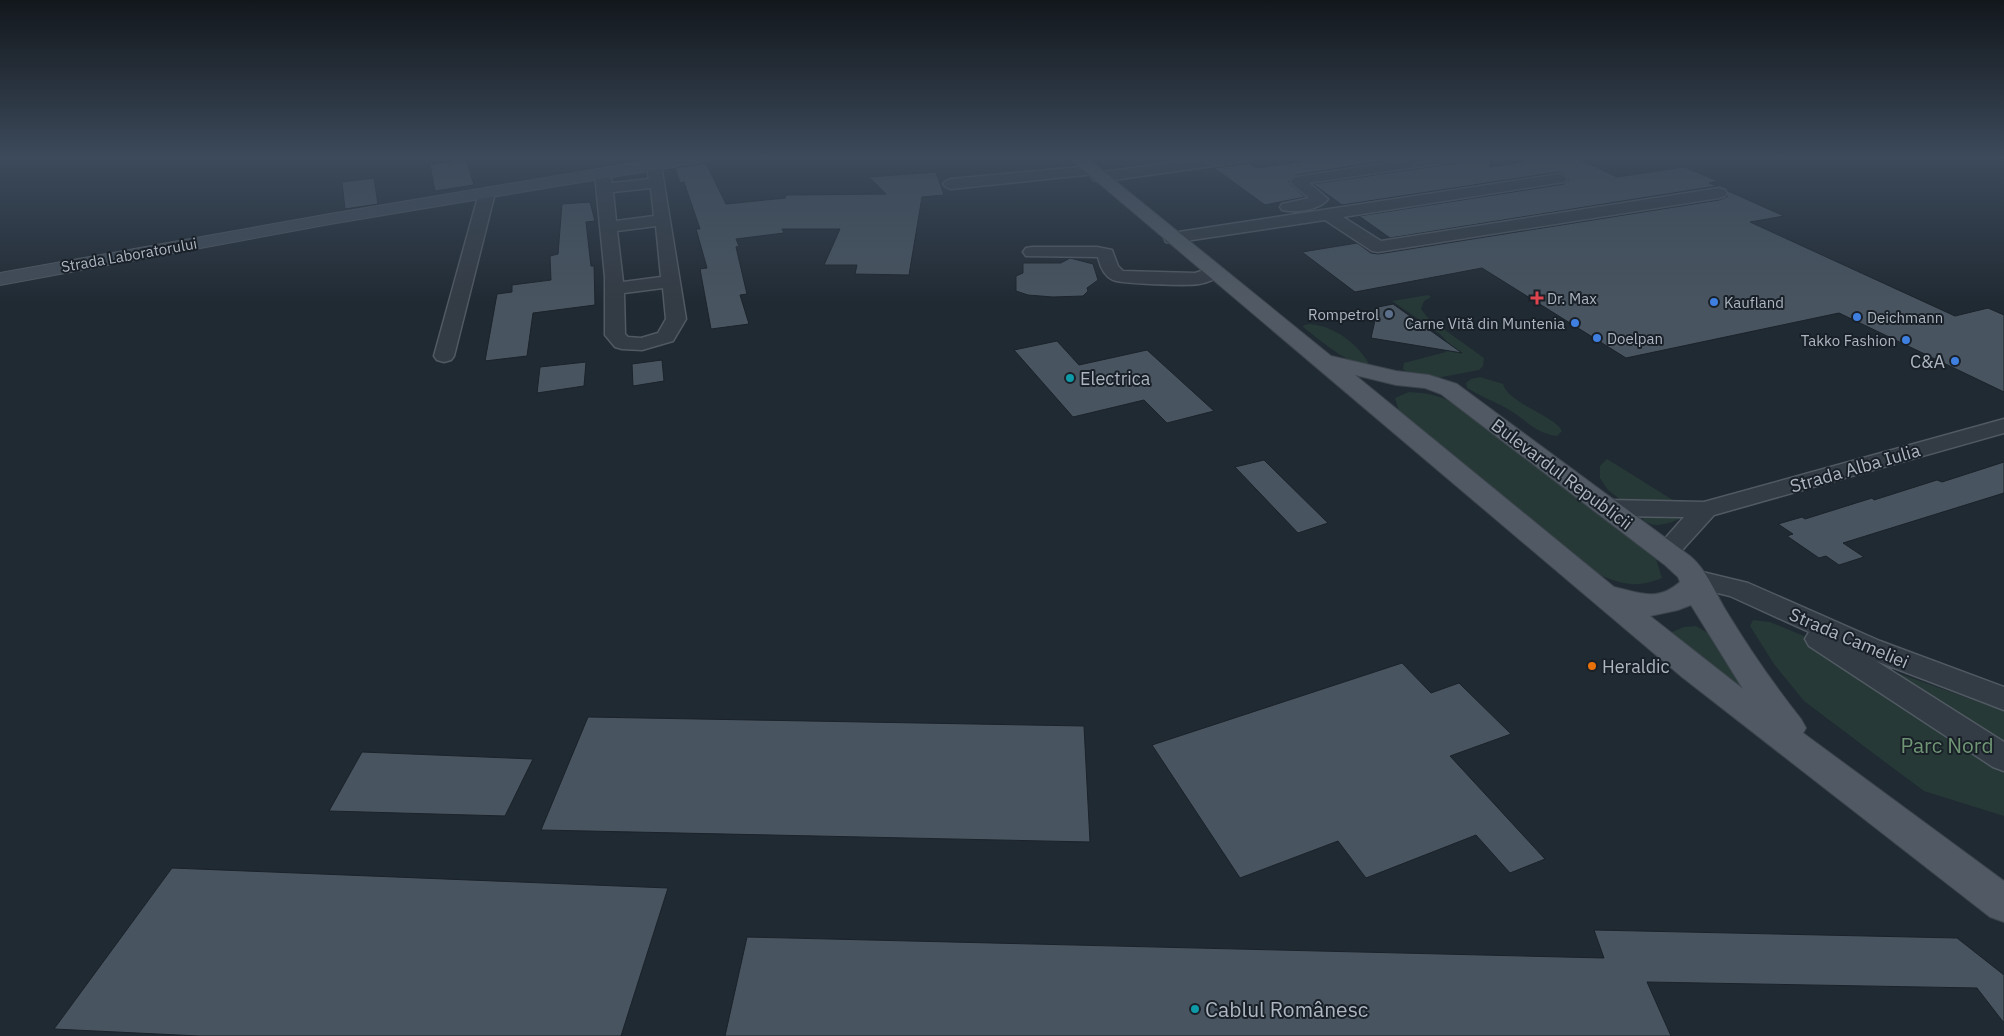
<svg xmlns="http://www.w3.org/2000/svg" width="2004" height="1036" font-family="'IBM Plex Sans',sans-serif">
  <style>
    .green { fill: #263937 }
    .building { fill: #48545f; stroke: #1b222a }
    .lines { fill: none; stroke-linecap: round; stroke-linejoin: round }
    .street-casing { stroke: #515962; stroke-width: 3 }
    .secondary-casing { stroke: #515962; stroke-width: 2 }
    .primary-casing { stroke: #3d444d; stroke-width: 2 }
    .street { fill: #333b44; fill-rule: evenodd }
    .secondary { fill: #414b56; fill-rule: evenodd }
    .primary { fill: #515a64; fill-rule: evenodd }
    .health-dot { fill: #e0444e; stroke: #192028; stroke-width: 2 }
    .shop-dot { fill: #3f7fe0; stroke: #192028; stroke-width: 2 }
    .service-dot { fill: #5c6f8a; stroke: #192028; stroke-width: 2 }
    .culture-dot { fill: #0f9aa8; stroke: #192028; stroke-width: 2 }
    .food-dot { fill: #e8710a; stroke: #192028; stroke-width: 2 }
    .labels { text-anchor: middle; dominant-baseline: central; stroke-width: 4; stroke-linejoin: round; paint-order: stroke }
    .far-street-label { font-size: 15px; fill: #adb6c1; stroke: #192028 }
    .far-poi-label { font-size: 15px; fill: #adb6c1; stroke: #192028; text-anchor: start }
    .poi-label { font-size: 18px; fill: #adb6c1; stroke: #192028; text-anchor: start }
    .street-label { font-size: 18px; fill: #adb6c1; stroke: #192028 }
    .near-park-label { font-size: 21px; fill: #6f9574; stroke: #192028 }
    .near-poi-label { font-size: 21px; fill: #adb6c1; stroke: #192028; text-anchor: start }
  </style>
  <rect width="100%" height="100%" fill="#202a33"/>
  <!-- green -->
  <path class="green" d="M1428,295L1431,297L1424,301L1421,309L1428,318L1484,358L1483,366L1479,370L1431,379L1412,377L1403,369L1404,363L1446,352C1450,343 1447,341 1440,334L1392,301Z
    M1310,324C1333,326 1356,342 1368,362L1367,365C1348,365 1319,339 1303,327L1304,325Z
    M1480,377L1503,384C1508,403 1555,416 1562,431L1557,436C1534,433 1525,418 1506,408C1493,401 1480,396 1467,388L1466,383L1471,379Z
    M1409,392C1426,393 1440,395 1454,404L1656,559L1662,578C1637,588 1624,585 1600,575L1399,411L1395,398Z
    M1607,459L1676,502L1625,503L1608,490L1600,478V466Z
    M1690,514C1675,521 1657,531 1643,520L1644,517Z
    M1753,620L1770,622L1864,661L2004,711V816L1924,791L1881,759L1804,701L1774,664L1750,626Z
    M1696,626L1708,633L1755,706L1670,640L1672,632L1684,627Z"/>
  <!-- building -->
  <path class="building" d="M1334,157H1408L1296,175L1288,182L1305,197L1265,205L1214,168L1249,163L1257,168Z
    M1465,157H1490V167L1555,157H1575L1617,177L1684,167L1718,181L1709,183L1717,186L1390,238L1359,216L1564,184L1569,179L1565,175L1559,172L1342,205L1313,184L1456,163Z
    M466,159L474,185L435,191L430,165Z
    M706,163L726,204L785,198L786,195L886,194L869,177L936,172L944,195L922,197L909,275L855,274L857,265H824L840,229H782L784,233L736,239L739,246L736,247L747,294L740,295L749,324L711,329L700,269L707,268L696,229H700L684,182L680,183L675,168Z
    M374,178L378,204L345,209L342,182Z
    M1728,191L1784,216L1750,222L1955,316L1988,308L2004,315V392L1839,313L1626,358L1482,268L1355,292L1302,252L1357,243L1371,253L1378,254L1719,200L1727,197Z
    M590,202L595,221L586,222L591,266H594L595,305L533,313L527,356L485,361L497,294L512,292V285L551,280L550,256L558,254L562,204Z
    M1070,258L1093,264L1098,280L1087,288L1088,291L1083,296L1053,297L1028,295L1016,291V276L1023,273V263H1061Z
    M1393,304L1462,353L1371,338L1378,307Z
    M1057,341L1079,365L1147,350L1214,411L1167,423L1144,400L1073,417L1014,350Z
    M662,360L664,381L633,386L632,364Z
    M586,362L584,386L537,393L540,367Z
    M1264,460L1328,523L1298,533L1235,467Z
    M2004,462V493L1843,543L1864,557L1839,565L1826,556L1819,558L1787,536L1793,534L1778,524L1802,517L1805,519L1872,498L1874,500L1937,480L1942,482Z
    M1402,663L1431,693L1459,683L1511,734L1450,756L1545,859L1510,873L1476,835L1366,878L1338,841L1240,878L1152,745Z
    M588,717L1084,726L1090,842L541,830Z
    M362,752L533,759L505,816L329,811Z
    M172,868L668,888L621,1036H199L54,1029Z
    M1594,930L1957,938L2004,975V1023L1977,988L1647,982L1671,1036H725L747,937L1604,958Z"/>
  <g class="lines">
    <defs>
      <path id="street" d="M1212,157H1255L1248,161L1099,182L1094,180L1091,177L1094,174L951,189L946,187L943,184L946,181L951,179L1091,166L1096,167L1098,170L1096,173Z
        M1423,157H1463L1456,161L1309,183L1328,199C1320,210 1295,213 1282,210L1280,207L1282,204L1309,198L1290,182L1296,177Z
        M654,161L659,162L661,165L686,319L673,341L642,350L622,349L615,347L605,335V277L595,174L598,171H608L612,183L649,179L647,165L649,162ZM651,188L654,216L616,221L613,192ZM656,226L661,277L623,282L617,231ZM663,288L666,319L658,333L641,338L628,337L625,334L624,293Z
        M1559,174L1564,176L1567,179L1564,182L1343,217L1381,241L1719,188L1725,190L1727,193L1725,196L1719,198L1378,252L1372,251L1325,220L1172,243L1166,242L1164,238L1166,234L1172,233Z
        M487,188L493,190L495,193L454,356L451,360L444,362L437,360L434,356L479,193L481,190Z
        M1032,247H1097L1112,250L1118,266L1123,271L1195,273L1214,267L1220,268L1223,272C1219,278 1207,283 1199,284C1188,286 1121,284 1113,280C1104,276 1100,266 1098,257L1026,256L1023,252L1026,248Z
        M2004,419V433L1714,515L1675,558L1666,560L1657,558L1653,552L1684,517L1609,516L1600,513L1597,508L1600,503L1609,500L1704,502Z
        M1694,570L1748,583L1880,641L2004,687V710L1876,661L2004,742V771L1993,767L1809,646L1805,639L1809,632L1730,596L1685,585L1681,579L1685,573Z"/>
      <path id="secondary" d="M670,157H710L708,160L702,162L330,224L0,285V273L330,214Z"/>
      <path id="primary" d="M1068,157H1086L1331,356L1396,371L1429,375L1457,384L1690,556C1707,570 1716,595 1728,614C1750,650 1774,685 1801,719L1806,728L1803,733L2004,881V922L1990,917L1682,677ZM1355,375L1396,385L1425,388L1441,394L1665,565L1678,577L1680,582C1657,602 1641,593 1614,587ZM1691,605L1743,689L1650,616L1678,610Z"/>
    </defs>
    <!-- street casing -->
    <use href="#street" class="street-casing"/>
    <!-- secondary casing -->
    <use href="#secondary" class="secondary-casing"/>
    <!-- primary casing -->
    <use href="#primary" class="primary-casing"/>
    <!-- street -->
    <use href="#street" class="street"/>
    <!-- secondary -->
    <use href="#secondary" class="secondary"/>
    <!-- primary -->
    <use href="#primary" class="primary"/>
  </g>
  <!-- sky -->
  <linearGradient id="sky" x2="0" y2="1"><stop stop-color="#12171c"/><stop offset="0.52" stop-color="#3c4a5b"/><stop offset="1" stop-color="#3c4a5b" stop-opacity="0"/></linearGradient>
  <rect width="2004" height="303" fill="url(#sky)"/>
  <!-- markers -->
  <path class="health-dot" d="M1534.5 290.5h5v5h5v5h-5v5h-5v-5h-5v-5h5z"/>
  <g class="shop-dot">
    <circle cx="1714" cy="302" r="5"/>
    <circle cx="1857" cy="317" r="5"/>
    <circle cx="1575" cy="323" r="5"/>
    <circle cx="1597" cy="338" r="5"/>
    <circle cx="1906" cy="340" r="5"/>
    <circle cx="1955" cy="361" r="5"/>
  </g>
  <circle class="service-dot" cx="1389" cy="314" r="5"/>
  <g class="culture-dot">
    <circle cx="1070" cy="378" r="5"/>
    <circle cx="1195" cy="1009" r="5"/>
  </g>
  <circle class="food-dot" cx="1592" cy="666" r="5"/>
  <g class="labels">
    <!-- far-street labels -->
    <g class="far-street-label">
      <text transform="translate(129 255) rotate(-10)">Strada Laboratorului</text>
    </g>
    <!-- far-poi labels -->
    <g class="far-poi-label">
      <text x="1547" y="298">Dr. Max</text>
      <text x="1724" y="302">Kaufland</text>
      <text x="1379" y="314" text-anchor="end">Rompetrol</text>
      <text x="1867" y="317">Deichmann</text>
      <text x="1565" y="323" text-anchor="end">Carne Vită din Muntenia</text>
      <text x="1607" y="338">Doelpan</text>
      <text x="1896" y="340" text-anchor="end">Takko Fashion</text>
    </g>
    <!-- poi labels -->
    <g class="poi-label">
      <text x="1945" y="361" text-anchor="end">C&amp;A</text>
      <text x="1080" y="378">Electrica</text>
      <text x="1602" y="666">Heraldic</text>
    </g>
    <!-- street labels -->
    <g class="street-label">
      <text transform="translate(1855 468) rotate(-16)">Strada Alba Iulia</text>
      <text transform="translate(1562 474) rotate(37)">Bulevardul Republicii</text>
      <text transform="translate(1849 638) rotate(23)">Strada Cameliei</text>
    </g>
    <!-- near-park labels -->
    <g class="near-park-label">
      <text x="1947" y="745">Parc Nord</text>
    </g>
    <!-- near-poi labels -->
    <g class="near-poi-label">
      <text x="1205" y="1009">Cablul Românesc</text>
    </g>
  </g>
</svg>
